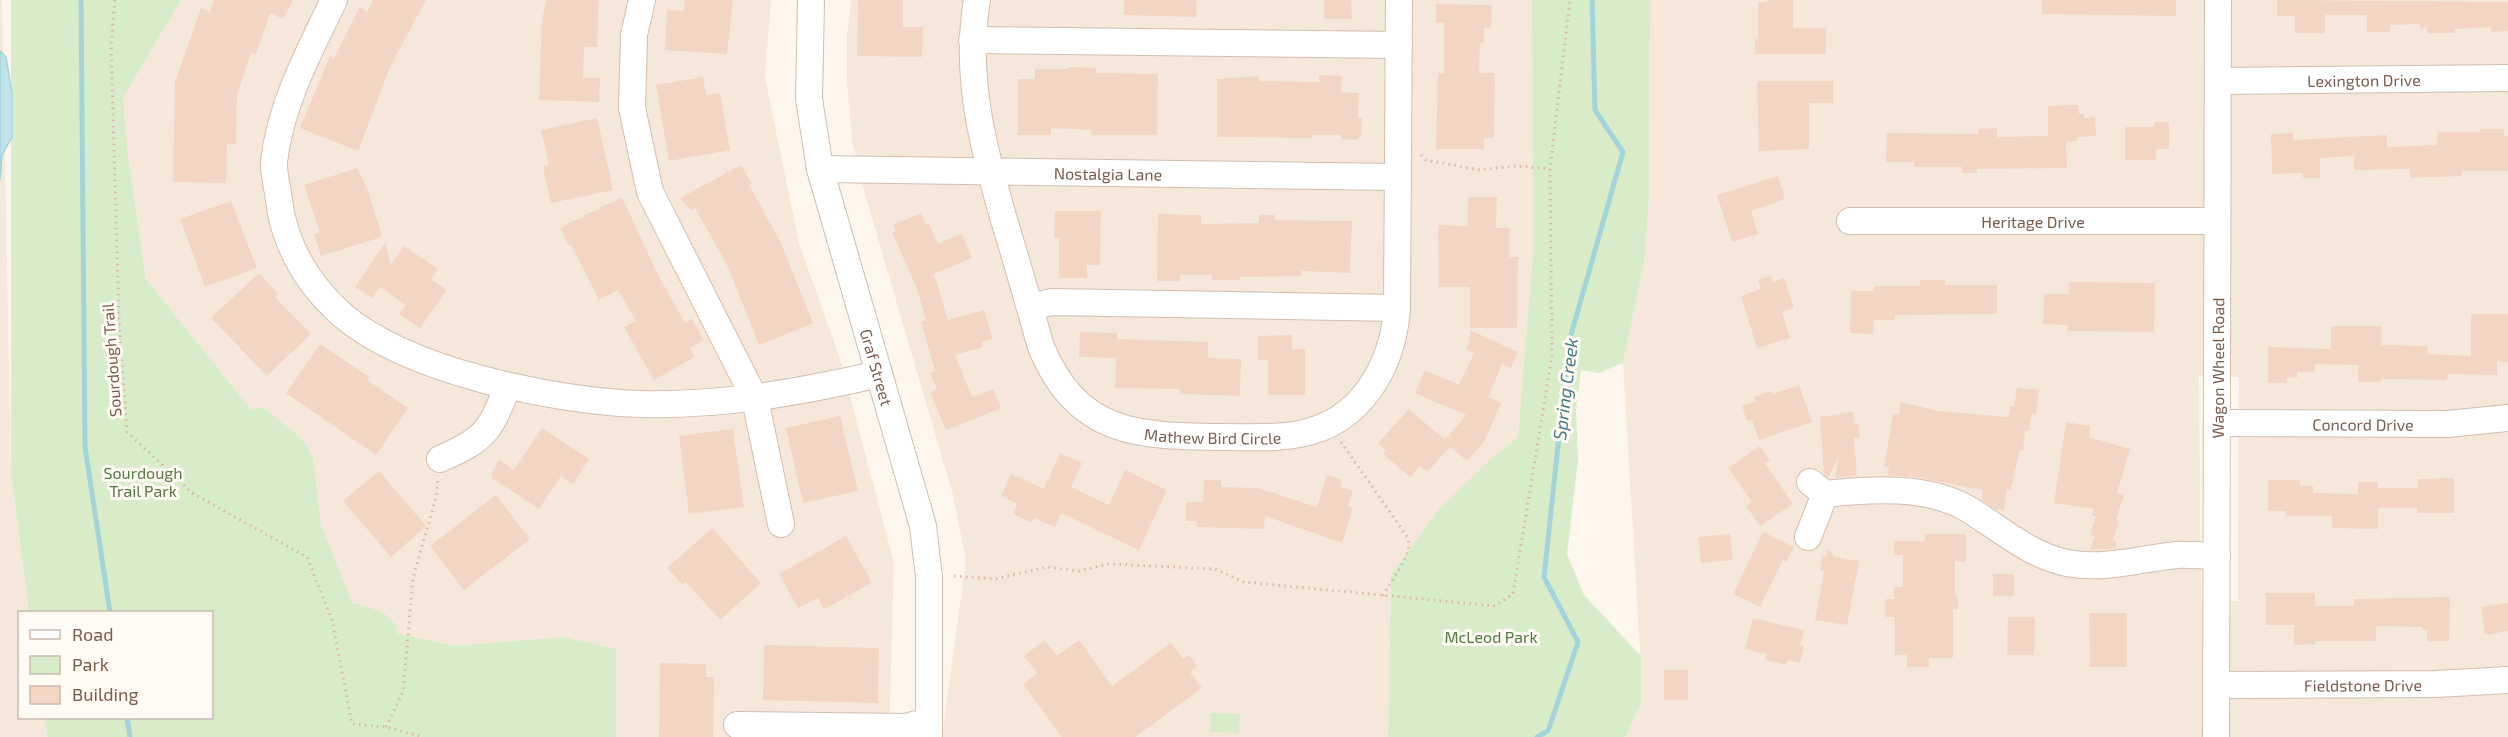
<svg xmlns="http://www.w3.org/2000/svg" width="2508" height="737" font-family="'Exo 2',sans-serif">
  <style>
    .residential { fill: #f5e8da; fill-rule: evenodd }
    .green { fill: #d8ecc9 }
    .water { fill: #bfe3e8; stroke: #a5d3da; stroke-width: 1.5 }
    .lines { fill: none; stroke-linecap: round; stroke-linejoin: round }
    .stream { stroke: #a5d3da; stroke-width: 5 }
    .building { fill: #f3d5c3 }
    .minor-casing { stroke: #d1beb0; stroke-width: 28 }
    .path { stroke: #d9b8a5; stroke-width: 3; stroke-dasharray: 1.5 4.5; stroke-linecap: butt }
    .minor { stroke: #fff; stroke-width: 26 }
    .labels { text-anchor: middle; dominant-baseline: central; stroke-width: 6; stroke-linejoin: round; paint-order: stroke }
    .street-label { font-size: 16px; fill: #7a5c4d; stroke: #fffaf3 }
    .park-label { font-size: 16px; fill: #537a41; stroke: #fffaf3 }
    .water-label { font-size: 18px; font-style: italic; fill: #437c86; stroke: #fffaf3 }
  </style>
  <rect width="100%" height="100%" fill="#fdf6ec"/>
  <!-- residential -->
  <path class="residential" d="M0,0H2L11,474L29,612H20V718H44L47,737H0Z
    M181,0H771L765,78L799,243L840,359L894,563L889,737H616L615,649L564,637L454,646L358,624L245,406L146,279L128,155L123,98Z
    M851,0H1532L1533,251L1518,438L1491,459L1391,575L1388,737H942L966,560L953,495L865,194L852,140L847,84V35Z
    M1650,0H2508V737H1625L1641,704V666L1623,363L1645,257L1649,198ZM2199,376L2239,377L2238,601H2201Z"/>
  <!-- green -->
  <path class="green" d="M11,0H181L123,98L128,155L146,279L251,410L262,407L301,438L313,457L321,526L352,603C369,608 395,611 397,633L454,646L564,637L616,649V737H47L44,718H212V612H29L11,474Z
    M1532,0H1650L1649,198L1645,257L1623,363L1599,373L1581,370L1576,410L1578,460L1567,554L1584,595L1641,656V704L1625,737H1388L1391,575L1439,509L1491,459L1518,437L1533,251Z
    M1210,713L1240,714L1239,733L1210,732Z"/>
  <!-- water -->
  <path class="water" d="M0,51L6,57L12,94V137L2,155L0,180Z"/>
  <g class="lines">
    <!-- stream -->
    <path class="stream" d="M81,0L85,447L110,612
      M127,718L130,737
      M1537,737L1548,731L1578,642L1544,577L1569,342L1623,152L1595,110L1592,0"/>
  </g>
  <!-- building -->
  <path class="building" d="M214,0H293L283,19L270,13L256,54L251,53L237,95L236,144H227L226,183L173,182L175,82L201,8L210,12Z
    M373,0H426L390,67L358,151L300,128L330,56L334,58L360,7L367,12Z
    M546,0H599L597,47H584L583,78H600L599,102L539,100L542,21Z
    M685,0H733L727,54L665,50L667,10L684,11Z
    M858,0H903V27H923L922,57L857,56Z
    M1124,0H1197L1196,17L1124,15Z
    M1324,0H1351L1352,19H1324Z
    M1767,0H1793V28H1826V54H1755V39H1758V2H1767Z
    M2042,0H2176V16L2042,14Z
    M2277,0L2508,2V31L2491,32V27L2455,29V33H2427V27L2420,28V24L2390,25V32H2367V15H2325V33H2295V16H2277Z
    M1436,4L1492,5L1491,28H1484V43H1480L1479,73H1495L1494,138H1484V149H1436L1438,73H1444V23H1436Z
    M1069,67L1096,68V73L1158,74L1157,135H1091V130L1051,128V135H1018V79H1035V69H1068Z
    M1319,75L1342,76L1341,92L1359,93L1358,118H1362L1361,137H1358V140L1341,139V135H1312V138L1217,137V79L1259,76V81L1319,82Z
    M703,77L706,95L720,93L730,150L669,161L656,85Z
    M1757,81H1833V103H1809V149L1759,151Z
    M2078,105L2079,114H2084V118L2095,117L2096,136L2077,137V141L2066,142L2067,168L1977,169V173H1962V167H1914V162H1886L1887,133L1978,134V129L1997,128V137L2048,136V106Z
    M597,118L613,190L551,203L543,167L549,165L541,130Z
    M2154,122H2169V149H2156V160H2125V127H2154Z
    M2480,129H2504V136H2508V171H2462V176L2410,178V169L2354,170V156L2320,158V178H2303L2302,173L2272,174L2271,134L2293,133V140L2387,135V147L2437,145L2438,132H2480Z
    M741,165L752,184L749,185L780,241L813,323L759,345L728,267L695,208L691,210L680,198Z
    M357,168L368,190L382,237L321,256L314,234L320,233L304,185Z
    M1778,176L1785,199L1751,211L1758,234L1732,242L1717,195Z
    M622,197L656,271L685,323L692,319L704,340L690,348L695,357L654,380L624,327L636,321L618,290L599,300L571,245L569,246L560,228Z
    M1468,197H1497L1496,228H1510L1509,257H1518L1517,328H1470V287H1439L1438,225L1467,226Z
    M231,201L257,268L205,287L180,219Z
    M1055,211H1101L1100,265H1087V278H1059V238H1054Z
    M921,213L926,225L929,224L938,244L962,233L972,258L934,274L948,320L984,310L993,339L982,342L983,347L955,355L972,397L993,389L1001,408L946,430L930,392L937,389L930,373L935,371L921,322L926,320L917,289L892,232L896,231L893,225Z
    M1158,214L1201,215V224L1259,223V215H1275V220L1352,221L1350,273L1301,271V276L1240,277V280H1212V275H1180V281H1157Z
    M385,243L391,265L404,246L438,269L431,279L447,290L420,328L399,314L406,305L380,287L372,298L355,287Z
    M259,273L278,294L275,297L311,334L267,376L211,318Z
    M1771,276L1773,282L1784,278L1794,308L1782,312L1790,338L1757,348L1741,296L1761,289L1758,280Z
    M1920,280H1945V285H1997V314L1895,315V320H1874L1873,334L1850,333L1851,291H1874V286H1920Z
    M2069,282L2155,283L2154,332L2067,331L2068,325L2043,324L2044,294H2069Z
    M2471,314H2508V362L2497,361V375L2448,374L2447,380L2381,379V382H2358V365L2315,364V372H2297V378L2287,377V383H2268V347L2331,349V326H2382L2381,345L2428,346L2427,354L2471,356Z
    M1470,330L1518,352L1511,368L1502,364L1488,397L1501,403L1484,442L1467,461L1450,447L1427,472L1420,466L1410,477L1383,454L1386,450L1378,443L1409,409L1445,440L1466,415L1415,393L1425,370L1459,385L1474,353L1466,349L1470,341Z
    M1080,332L1117,333V339L1208,342V358L1241,359L1240,396L1180,394V389L1115,388L1116,358L1079,357Z
    M1292,335V349H1305V395H1268V360H1258V336Z
    M320,344L369,377L367,380L408,408L376,455L286,393Z
    M1799,385L1812,422L1759,440L1752,420L1747,421L1742,406L1756,401L1754,397L1772,391L1773,394Z
    M2017,388L2039,390L2036,414H2032L2029,431H2025L2023,451H2019L2011,490L2007,489L2004,510L1995,509L1982,500L1983,490L1920,478L1888,475L1889,467H1884L1893,414H1899L1901,402L1938,411L2008,417L2010,406L2014,407Z
    M1853,412L1854,424L1858,423L1860,438H1854L1857,476L1835,478L1839,456L1828,478L1824,474L1820,417Z
    M840,416L858,491L803,503L786,428Z
    M2066,422L2090,426L2089,437L2130,449L2117,493L2124,495L2116,520L2119,521L2113,540L2117,542L2115,549L2090,550L2095,536L2090,535L2096,516H2092L2094,509L2054,503Z
    M542,428L589,459L573,484L561,476L539,509L492,478V472L499,460L514,470Z
    M733,429L744,507L689,514L679,436Z
    M1760,446L1770,460L1765,463L1793,504L1760,526L1746,506L1752,502L1728,468Z
    M1060,453L1082,463L1071,487L1109,505L1125,470L1167,490L1139,550L1061,513L1055,527L1034,518L1032,523L1013,514L1017,504L1001,496L1011,474L1044,489Z
    M379,471L426,526L391,557L343,501Z
    M1327,475L1342,480L1340,487L1353,491L1348,506L1353,508L1342,543L1265,516L1264,529L1197,527V521H1186V502H1203L1204,480H1221V487L1257,488L1317,507Z
    M2454,478V513H2417V508H2378V529L2332,528V516H2286V511H2268V480H2300V486H2313V493L2358,494V482H2378V488H2418V479Z
    M496,495L530,539L464,590L430,546Z
    M712,528L761,583L720,620L686,582L683,585L667,568Z
    M1763,532L1794,547L1786,562L1783,560L1760,607L1733,594Z
    M1730,534L1733,560L1701,563L1698,537Z
    M1925,534H1966V562L1955,561V595H1958V609H1953V658H1929V667H1907V655H1895V617H1885L1886,599H1894V587H1903V555H1894V541H1925Z
    M846,536L872,583L824,609L818,598L798,608L779,574Z
    M1828,548L1834,557L1859,561L1847,625L1815,620L1824,571H1820L1822,555L1826,556Z
    M1993,574H2014V596H1993Z
    M2266,593H2315V606H2354V599L2450,597L2449,641H2427V630H2422V627L2376,626V641H2315V644L2294,645V625H2266Z
    M2508,603V631L2485,635L2481,607Z
    M2089,613H2127V667H2090Z
    M2008,617H2035L2034,655H2007Z
    M1753,618L1804,630L1800,645L1804,646L1800,663L1788,660L1786,665L1765,660L1766,654L1745,649Z
    M1045,640L1057,656L1079,640L1112,686L1171,643L1183,659L1189,655L1197,666L1190,672L1202,688L1135,737H1062L1023,684L1037,673L1024,656Z
    M764,645L879,648L878,703L763,700Z
    M660,663L706,664V677H714L713,737H659Z
    M1664,670H1688V700H1664Z"/>
  <g class="lines">
    <defs>
      <g id="minor">
        <path d="M334,0C309,52 281,103 274,161C273,173 278,189 279,201C285,246 308,284 341,314C408,372 554,401 641,404C722,406 801,392 879,374"/>
        <path d="M642,0L634,35L632,108L650,192L755,399L781,524"/>
        <path id="s1" d="M811,0L809,99L820,169L923,526L929,577V737"/>
        <path id="s2" d="M977,0C964,76 983,147 1004,220C1017,262 1029,305 1041,347C1078,435 1137,436 1221,437C1247,437 1273,439 1299,434C1361,423 1393,366 1397,308L1399,0"/>
        <path d="M972,40L1399,45"/>
        <path id="s3" d="M2218,81L2508,78"/>
        <path id="s4" d="M820,169L1397,177"/>
        <path id="s5" d="M1850,221H2217"/>
        <path d="M1030,307L1052,302L1397,308"/>
        <path id="s6" d="M2217,423L2448,424L2508,418"/>
        <path d="M440,459C487,438 489,432 508,386"/>
        <path d="M1810,482L1825,494C1869,489 1928,485 1968,509C2001,529 2029,555 2067,563C2103,570 2140,559 2176,555C2189,554 2203,556 2217,556"/>
        <path d="M1808,537L1825,494"/>
        <path id="s7" d="M2217,685L2437,684L2508,680"/>
        <path d="M737,725L905,727L928,721"/>
        <path id="s8" d="M2216,737L2218,0"/>
      </g>
    </defs>
    <!-- minor casing -->
    <use href="#minor" class="minor-casing"/>
    <!-- path -->
    <path class="path" d="M115,0L111,45L119,320L127,432L192,493L307,557L332,620L352,724L386,727L423,737
      M1421,155L1426,160L1480,170L1516,166L1550,169
      M1341,442L1408,538C1413,556 1391,579 1383,596
      M954,576L995,579L1047,567L1079,571L1109,564L1215,569L1244,582L1255,583L1495,606L1513,594L1552,356L1550,169L1570,0
      M386,727L403,692L413,578L436,497L438,479"/>
    <!-- minor -->
    <use href="#minor" class="minor"/>
  </g>
  <g class="labels">
    <!-- street labels -->
    <g class="street-label">
      <text stroke="none"><textPath href="#s3" startOffset="146">Lexington Drive</textPath></text>
      <text stroke="none"><textPath href="#s4" startOffset="288">Nostalgia Lane</textPath></text>
      <text stroke="none"><textPath href="#s5" startOffset="183">Heritage Drive</textPath></text>
      <text transform="translate(111 360) rotate(-94)">Sourdough Trail</text>
      <text stroke="none"><textPath href="#s1" startOffset="376">Graf Street</textPath></text>
      <text stroke="none"><textPath href="#s8" startOffset="369">Wagon Wheel Road</textPath></text>
      <text stroke="none"><textPath href="#s6" startOffset="146">Concord Drive</textPath></text>
      <text stroke="none"><textPath href="#s2" startOffset="566">Mathew Bird Circle</textPath></text>
      <text stroke="none"><textPath href="#s7" startOffset="146">Fieldstone Drive</textPath></text>
    </g>
    <!-- park labels -->
    <g class="park-label">
      <text x="143" y="472">Sourdough<tspan x="143" dy="18">Trail Park</tspan></text>
      <text x="1491" y="636">McLeod Park</text>
    </g>
    <!-- water labels -->
    <g class="water-label">
      <text transform="translate(1565 389) rotate(-83)">Spring Creek</text>
    </g>
  </g>
  <!-- legend -->
  <rect x="18" y="611" width="195" height="108" fill="#fffaf3" stroke="#cabbb1" stroke-width="1.5"/>
  <rect x="30" y="630" width="30" height="9" fill="#ffffff" stroke="#cabbb1" stroke-width="1.5"/>
  <text x="72" y="641" font-size="18" fill="#7a5c4d">Road</text>
  <rect x="30" y="656" width="30" height="18" fill="#d8ecc9" stroke="#cabbb1" stroke-width="1.5"/>
  <text x="72" y="671" font-size="18" fill="#7a5c4d">Park</text>
  <rect x="30" y="686" width="30" height="18" fill="#f3d5c3" stroke="#cabbb1" stroke-width="1.5"/>
  <text x="72" y="701" font-size="18" fill="#7a5c4d">Building</text>
</svg>
